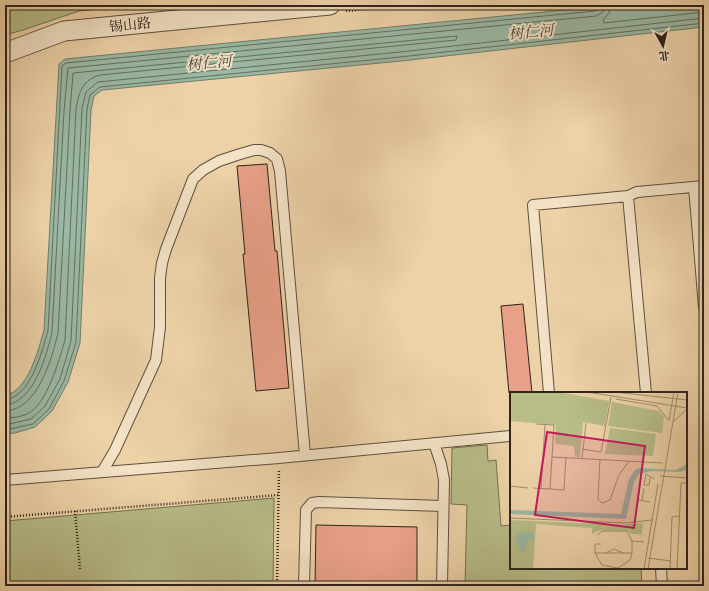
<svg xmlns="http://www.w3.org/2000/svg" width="709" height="591" font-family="Cardo,'Noto Serif SC',serif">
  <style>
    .green { fill: #b7bc88; stroke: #737052 }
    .water { fill: #9ab8a3; stroke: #6f7c6d }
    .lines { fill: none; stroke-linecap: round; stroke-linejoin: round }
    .shore { stroke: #646e5f; stroke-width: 1 }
    .building { fill: #e8a089; stroke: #2f231b }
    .lane-casing { stroke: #5e4f3e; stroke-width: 12 }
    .street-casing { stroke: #5e4f3e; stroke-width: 21 }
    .path { stroke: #2f231b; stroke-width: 2.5; stroke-dasharray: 1 2; stroke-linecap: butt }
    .lane { stroke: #f3e2c6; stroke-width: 10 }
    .street { stroke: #f3e2c6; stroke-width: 19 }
    .labels { text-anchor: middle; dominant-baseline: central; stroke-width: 4; stroke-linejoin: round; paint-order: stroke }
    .street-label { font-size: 14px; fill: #2f231b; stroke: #f3e2c6 }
    .water-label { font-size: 15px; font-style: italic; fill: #4a483d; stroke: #f3e2c6 }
    .inset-road { fill: none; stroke: #a18c70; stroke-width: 1 }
    .view { fill: #c2185b; fill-opacity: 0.15; stroke: #c2185b; stroke-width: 2 }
    .inset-edge { fill: none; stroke: #2f231b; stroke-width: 2 }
  </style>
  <rect width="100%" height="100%" fill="#edd2a8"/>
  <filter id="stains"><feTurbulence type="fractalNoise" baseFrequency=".005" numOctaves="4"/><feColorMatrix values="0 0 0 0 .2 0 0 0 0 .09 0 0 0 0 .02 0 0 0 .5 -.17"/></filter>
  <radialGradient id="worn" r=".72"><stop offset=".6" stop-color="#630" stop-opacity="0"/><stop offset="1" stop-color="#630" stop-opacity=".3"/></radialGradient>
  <!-- green -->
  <path class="green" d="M5,5H142L79,11L23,30L5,35Z
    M487,445L488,461L496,460L501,526L511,525V568H641L642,586H465L467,505L451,504L452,448Z
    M274,498L273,586H5V521Z"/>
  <!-- water -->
  <path class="water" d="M615,5H704V27L401,61L102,90L94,96L91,110L80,343L68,382L52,411L35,427L15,433L5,434V396C29,389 38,351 44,330L59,64L65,59Z"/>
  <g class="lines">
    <!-- shore -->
    <path class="shore" d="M611,5L609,13L603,20L604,23L704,12
      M5,400C31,397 42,351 48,331L62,66L66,63L595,11L599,9L600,5
      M5,405C34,403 47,354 52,332L64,111L68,68L596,16L603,12L605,5
      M5,411C38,410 52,358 58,333L70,111L73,73L457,36L456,40L100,75C82,80 79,93 76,109L65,340C59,360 47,405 27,414C20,417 12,418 5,418
      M5,425L31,419L45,406L60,379L71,341L82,109L86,92L98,82L400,52L704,18
      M5,430L33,424L49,409L64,381L76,342L87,109L90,95L100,87L400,57L704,23"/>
  </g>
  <!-- building -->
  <path class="building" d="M267,164L275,251H277L289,388L256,391L243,254H245L237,166Z
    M523,304L532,393H509L501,306Z
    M316,525L417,527V586H315Z"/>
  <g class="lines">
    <defs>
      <path id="lane" d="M694,187L704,307
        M628,196L637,192L704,186
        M549,393L533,205L628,196L646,393
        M434,443L441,464L444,480L442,586
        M102,472L115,450L156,360L160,327V278L162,263L166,249L193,179L203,170L219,161L237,155L254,150H261L270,153L277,159L280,171L305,455
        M5,480L279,458L511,436
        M661,568L662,586
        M304,586L306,510L312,503L319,502L443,506"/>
      <path id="street" d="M5,53L64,31L330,5"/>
    </defs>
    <!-- lane casing -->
    <use href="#lane" class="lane-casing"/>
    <!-- street casing -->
    <use href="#street" class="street-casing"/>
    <!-- path -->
    <path class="path" d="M346,11L409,5
      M75,511L80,569
      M5,517L278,495
      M277,586L279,470"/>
    <!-- lane -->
    <use href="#lane" class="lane"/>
    <!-- street -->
    <use href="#street" class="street"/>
  </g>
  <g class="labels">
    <!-- street labels -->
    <g class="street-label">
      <text transform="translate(130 25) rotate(-6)">锡山路</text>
    </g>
    <!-- water labels -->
    <g class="water-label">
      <text transform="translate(531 32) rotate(-5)">树仁河</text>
      <text transform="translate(209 63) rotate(-5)">树仁河</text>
    </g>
  </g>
  <!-- overview -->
  <g transform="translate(510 392)">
    <rect width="177" height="177" fill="#edd2a8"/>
    <path d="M0,0H48L99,9L95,34L73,30L70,65H65L64,54L45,52L46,33L0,29ZM102,10L149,19L154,25L152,41L98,34ZM100,36L146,42L143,64L95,62ZM0,128L113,133L132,131L133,134L131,147V142H122L118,139L90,138L82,142V136L26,132L23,177H0Z" fill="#b7bc88"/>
    <path d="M177,72V78L170,80L142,79L129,82L124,90L116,127L0,122V118L111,122L119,87L125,78L130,76L166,78ZM23,140L24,148H18L14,160H11L5,144L8,141Z" fill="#9ab8a3"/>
    <path class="inset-road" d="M77,0L177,16M105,0L177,8M106,7L147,14L158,28M159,29L164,0M164,29L177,17M26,32L44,33L40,97L54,98L56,65M72,57L91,60L101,5M42,65L153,71M72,66L76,31M90,67L88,107L92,111L100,108L109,83L119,69M150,84L177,86M140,86L139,93H134L136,82L144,87M0,94L18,96M23,96L40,97M31,97L35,32M128,108L140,110M132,109L134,96M0,126L116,131L142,128M87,143L92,139H117L122,149M85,161V152H91M96,161L104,157L113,161M122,161H85L92,173L108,176L120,168L122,161V149L134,150M138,166L161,169M134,177L148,92M138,177L168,0M160,177L162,125L169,124M167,177L171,91H177"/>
    <path class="view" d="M37,40L135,54L124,136L25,123Z"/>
    <rect width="177" height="177" class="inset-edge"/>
  </g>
  <!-- margin -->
  <rect width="709" height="591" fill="none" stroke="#edd2a8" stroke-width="20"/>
  <rect x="6" y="6" width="697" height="579" fill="none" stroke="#2f231b" stroke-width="2"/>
  <rect x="10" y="10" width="689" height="571" fill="none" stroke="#2f231b"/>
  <!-- north arrow -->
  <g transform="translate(663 46) rotate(172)" stroke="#f3e2c6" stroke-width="3" paint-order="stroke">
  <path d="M0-3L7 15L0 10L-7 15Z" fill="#2f231b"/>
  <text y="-6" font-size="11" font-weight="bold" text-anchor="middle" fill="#2f231b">北</text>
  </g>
  <rect width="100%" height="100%" filter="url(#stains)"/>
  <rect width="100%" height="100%" fill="url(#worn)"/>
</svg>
